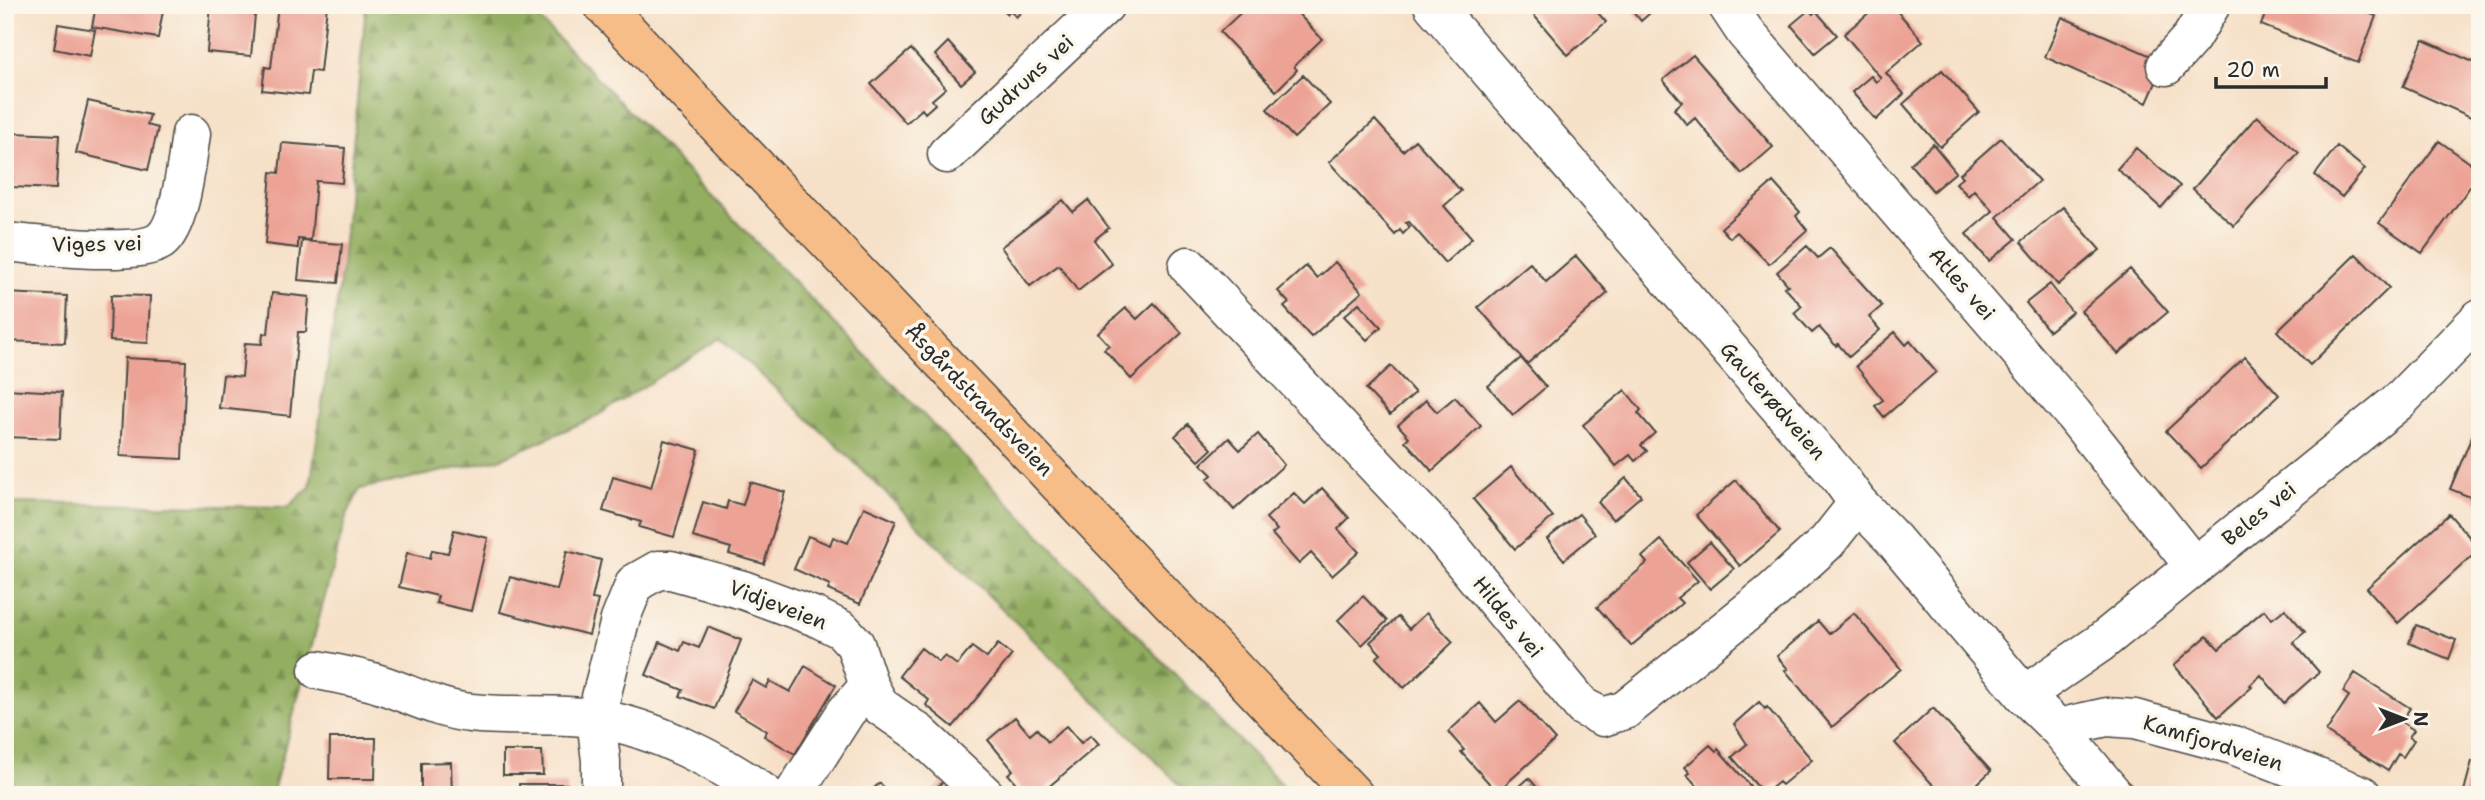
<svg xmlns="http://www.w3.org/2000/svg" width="2485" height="800" font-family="'Shantell Sans',sans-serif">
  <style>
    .forest { fill: url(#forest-firs); stroke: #5f6c46; stroke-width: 2 }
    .building { fill: #eca395 }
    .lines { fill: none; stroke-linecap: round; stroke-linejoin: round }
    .minor-casing { stroke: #494642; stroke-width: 41 }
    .major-casing { stroke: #494642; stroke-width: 41 }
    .minor { stroke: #fff; stroke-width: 38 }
    .major { stroke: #f7bd88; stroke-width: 38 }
    .labels { text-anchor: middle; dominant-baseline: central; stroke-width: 7; stroke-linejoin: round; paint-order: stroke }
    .street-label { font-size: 21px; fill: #2b2b2b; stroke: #fbf7ec }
  </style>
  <defs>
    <pattern id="forest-firs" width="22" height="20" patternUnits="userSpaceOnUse" patternTransform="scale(1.75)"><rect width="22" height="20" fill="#93ae60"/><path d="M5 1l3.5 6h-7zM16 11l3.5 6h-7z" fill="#788e4f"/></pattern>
  </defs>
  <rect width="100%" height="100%" fill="#fbf7ec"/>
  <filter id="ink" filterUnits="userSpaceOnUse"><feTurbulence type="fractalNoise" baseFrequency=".0143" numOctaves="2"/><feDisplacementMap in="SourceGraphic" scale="14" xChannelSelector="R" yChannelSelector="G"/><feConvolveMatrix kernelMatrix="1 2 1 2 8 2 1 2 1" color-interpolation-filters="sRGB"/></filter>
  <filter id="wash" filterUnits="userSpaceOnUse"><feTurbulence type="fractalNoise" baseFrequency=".00686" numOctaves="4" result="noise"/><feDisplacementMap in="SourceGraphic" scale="28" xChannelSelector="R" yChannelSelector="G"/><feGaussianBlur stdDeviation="1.57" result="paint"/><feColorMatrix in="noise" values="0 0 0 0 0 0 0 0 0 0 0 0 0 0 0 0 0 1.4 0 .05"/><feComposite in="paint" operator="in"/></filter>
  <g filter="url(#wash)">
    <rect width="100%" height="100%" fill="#f6e0c7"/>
    <!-- forest -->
    <path class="forest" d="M366,5H526L1292,795H1190L844,452L721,338L595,417L500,459L360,489L346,517L272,795H5V503L288,507L310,487L341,275Z"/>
    <g id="blocks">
      <!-- building -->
      <path class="building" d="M96,5H164L158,38L92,27Z
        M211,5H256L251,56L207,52Z
        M278,5H327L320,72L311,71L308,95L262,90L265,67L271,68Z
        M1001,5H1028L1016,17L1010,10L1007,14Z
        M1249,5H1290L1322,39L1294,66L1297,70L1276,91L1220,32Z
        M1525,5H1591L1606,22L1568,55Z
        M1628,5H1659L1641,21Z
        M1878,5H1892L1923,41L1886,73L1904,94L1876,120L1852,92L1871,76L1876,82L1881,78L1844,34Z
        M2269,5H2348L2376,16L2358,63L2261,25Z
        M1809,10L1813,14L1816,11L1837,35L1815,53L1791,25Z
        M2062,17L2165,62L2147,103L2045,57Z
        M58,24L95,30L90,56L54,49Z
        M5,26L11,27L8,45H5Z
        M2423,40L2480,65V121L2403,87Z
        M948,42L975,72L961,84L935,55Z
        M911,49L946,88L932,100L935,104L925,113L922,109L906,123L871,84Z
        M1693,55L1773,147L1742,174L1695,118L1687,125L1674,109L1682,102L1663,80Z
        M1942,70L1979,112L1940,147L1903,104Z
        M1303,75L1330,104L1294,138L1267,109Z
        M88,101L150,115L147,125L158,128L148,170L76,153Z
        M2257,116L2299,153L2234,226L2193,189Z
        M1375,120L1403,151L1415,140L1461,191L1444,206L1472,238L1445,263L1409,222L1406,223L1410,227L1403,234L1400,230L1395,235L1329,162Z
        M14,133L59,135L56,189L12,187Z
        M2001,138L2039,181L1997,217L2016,239L1989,261L1966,234L1993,211L1974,190L1968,196L1956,183L1963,177L1960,174Z
        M2439,141L2480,170V173L2422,253L2379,223Z
        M282,143L345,148L342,183L316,181L311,240L298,239V248L265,244L271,172L279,173Z
        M1933,144L1956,172L1933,191L1910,164Z
        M2337,146L2365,169L2342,197L2315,175Z
        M2136,148L2180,186L2161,208L2117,169Z
        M1773,182L1800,212L1796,216L1807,230L1769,264L1737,232L1730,238L1721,228Z
        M1063,200L1073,212L1088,200L1109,228L1094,240L1112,264L1078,291L1059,265L1030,286L1001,247Z
        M2063,207L2100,250L2058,285L2021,242Z
        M302,241L342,244L338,283L298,280Z
        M1807,246L1818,258L1830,248L1882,306L1869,317L1880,330L1849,357L1838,344L1836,346L1819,327L1812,333L1794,313L1802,306L1784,287L1788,285L1777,272Z
        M2356,254L2389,288L2310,365L2277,331Z
        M1576,256L1608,293L1527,364L1478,307L1530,263L1546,282Z
        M1335,262L1362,292L1311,337L1284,307L1289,303L1278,291L1306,266L1317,278Z
        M2130,269L2168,312L2118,354L2081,311Z
        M2050,284L2072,312L2049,331L2026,303Z
        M5,293L67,296L65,343L5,341Z
        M272,293L309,297L306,332H298L290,416L219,408L223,375L242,377L245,343L262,344L263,333L268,334Z
        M111,295L150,296L148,343L110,341Z
        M1154,303L1182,333L1131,379L1104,349L1109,345L1098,333L1126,308L1137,319Z
        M1359,303L1381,327L1367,340L1344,316Z
        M1895,332L1906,345L1910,341L1936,372L1884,417L1875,406L1883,400L1856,366Z
        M2245,357L2279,395L2201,468L2166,431Z
        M125,358L186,361L182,459L120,456Z
        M1521,358L1546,387L1513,415L1488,386Z
        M1391,366L1415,393L1390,415L1366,389Z
        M5,389L62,392L60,439L5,437Z
        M1625,390L1641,410L1638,413L1655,433L1641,445L1647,451L1635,461L1630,455L1616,466L1583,425Z
        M1455,397L1481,426L1432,471L1405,441L1409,437L1398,425L1426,400L1437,412Z
        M2480,417V501L2450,489Z
        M1188,424L1212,449L1199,461L1175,436Z
        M1258,434L1284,465L1234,510L1207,479L1212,475L1201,464L1229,438L1240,450Z
        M664,440L699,450L674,537L639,527L641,522L603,511L613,477L651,488Z
        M1511,467L1553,517L1515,549L1473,499Z
        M1626,478L1641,496L1613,520L1598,502Z
        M1736,480L1780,532L1740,566L1696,515Z
        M750,482L785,492L764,564L729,554L731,548L693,537L703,502L726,509L728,501L743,505Z
        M1322,488L1349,518L1338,529L1359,552L1332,576L1311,553L1299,564L1272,534L1277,530L1266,518L1294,493L1305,504Z
        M864,507L896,521L860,604L828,590L830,585L794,569L808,536L830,545L833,537L848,543Z
        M1579,514L1595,534L1564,560L1547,539Z
        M2449,514L2480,549L2398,623L2367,588Z
        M454,530L488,538L471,611L436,603L438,596L399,587L407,553L430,558L432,550L448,553Z
        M1661,540L1698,581L1677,598L1682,603L1631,646L1597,607L1647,563L1642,557Z
        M1710,542L1734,569L1710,589L1687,562Z
        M567,551L601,560L592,599L598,600L589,635L500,612L510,577L557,590Z
        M1363,596L1387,621L1362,645L1338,620Z
        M2285,609L2305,632L2293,642L2319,672L2284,703L2261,675L2250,685L2252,687L2218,717L2174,665L2207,636L2219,649L2264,610L2272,619Z
        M1426,613L1453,642L1404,688L1376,658L1381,654L1370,642L1398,617L1409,629Z
        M1854,613L1901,669L1832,727L1785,670L1788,669L1777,656L1818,621L1829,634Z
        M2416,625L2456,640L2449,659L2409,643Z
        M708,627L741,640L714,709L680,696L683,690L646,675L660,642L680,651L684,642L699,648Z
        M998,644L1012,655L953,727L926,705L929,700L899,676L921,648L939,662L945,656L957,665L972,647L987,658Z
        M805,666L836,685L795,754L764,736L767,731L734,711L752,680L766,688L770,681L790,692Z
        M2355,673L2410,708L2401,722L2414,730L2409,737L2414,740L2403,757L2398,754L2388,771L2326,732L2349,696L2343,692Z
        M1520,701L1555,740L1497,792L1461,752L1464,750L1448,732L1480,703L1496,722Z
        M1759,702L1765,709L1767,707L1812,760L1782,785L1779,782L1764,794L1732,757L1747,744L1734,724Z
        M1933,708L1991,771L1965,795H1934L1930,790L1934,786L1895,743Z
        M1015,717L1030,735L1037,729L1048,742L1066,726L1081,743L1091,735L1099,744L1039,795H1026L1008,774L1013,770L988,740Z
        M330,738H376L375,779H329Z
        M1710,745L1716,751L1718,749L1758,795H1688L1698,787L1687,775L1690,773L1685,767Z
        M503,751H542L543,775H503Z
        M2472,761L2480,763V795H2463Z
        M451,762L452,795H421V763Z
        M1529,778L1543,795H1510Z
        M944,781L955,795H927Z
        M880,783L890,795H866Z
        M519,784H567V795H519Z"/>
    </g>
  </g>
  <g filter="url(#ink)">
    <use href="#blocks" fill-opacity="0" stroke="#494642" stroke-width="2"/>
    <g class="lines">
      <defs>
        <path id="minor" d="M1433,5L1840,478L1858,503L1893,539L2024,695L2060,730L2114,795
          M1727,5L1745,32L2073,414L2194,566
          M2166,66L2191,38L2211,5
          M947,154L1105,5
          M5,242C37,245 136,257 160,241C181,226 187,159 191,134
          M1188,266L1442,536L1583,707L1603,717L1625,710L1772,592L1827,542L1858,503
          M318,670C340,675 364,678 385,686C414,696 440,710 471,713C513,718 557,712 598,719C652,727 723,763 766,795
          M2024,695L2100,643L2399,401L2480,318
          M2060,730L2075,724L2107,717L2135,719L2233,745L2362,795
          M601,795V761L596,718L620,620L635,583L658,570H671L743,590L816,617L842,630L855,644L869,686L880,706L919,733L985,795
          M793,795L846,712L869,686"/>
        <path id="major" d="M603,5L1354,795"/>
      </defs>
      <!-- minor casing -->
      <use href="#minor" class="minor-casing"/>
      <!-- major casing -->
      <use href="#major" class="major-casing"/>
      <!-- minor -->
      <use href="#minor" class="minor"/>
      <!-- major -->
      <use href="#major" class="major"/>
    </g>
  </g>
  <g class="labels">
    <!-- street labels -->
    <g class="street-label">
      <text transform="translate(1026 80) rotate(-43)">Gudruns vei</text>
      <text transform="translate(97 244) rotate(-1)">Viges vei</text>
      <text transform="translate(1962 284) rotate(49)">Atles vei</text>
      <text transform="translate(979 400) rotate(46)">Åsgårdstrandsveien</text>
      <text transform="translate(1773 401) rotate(49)">Gauterødveien</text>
      <text transform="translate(2259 514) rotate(-39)">Beles vei</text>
      <text transform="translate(778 605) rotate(21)">Vidjeveien</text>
      <text transform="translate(1508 617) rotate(51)">Hildes vei</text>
      <text transform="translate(2213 743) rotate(17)">Kamfjordveien</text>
    </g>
  </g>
  <!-- margin -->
  <rect width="2485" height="800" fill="none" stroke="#fbf7ec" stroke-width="28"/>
  <!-- north arrow -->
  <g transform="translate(2404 719) rotate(90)" stroke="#fbf7ec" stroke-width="5" paint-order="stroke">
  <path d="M0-5L12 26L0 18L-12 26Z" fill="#2b2b2b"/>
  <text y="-10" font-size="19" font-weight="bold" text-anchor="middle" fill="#2b2b2b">N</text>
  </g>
  <!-- scale -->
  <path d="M2216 77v10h110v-10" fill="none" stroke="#2b2b2b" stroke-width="3.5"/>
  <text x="2226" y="77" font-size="21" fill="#2b2b2b" stroke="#fbf7ec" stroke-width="5" paint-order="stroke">20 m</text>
</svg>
